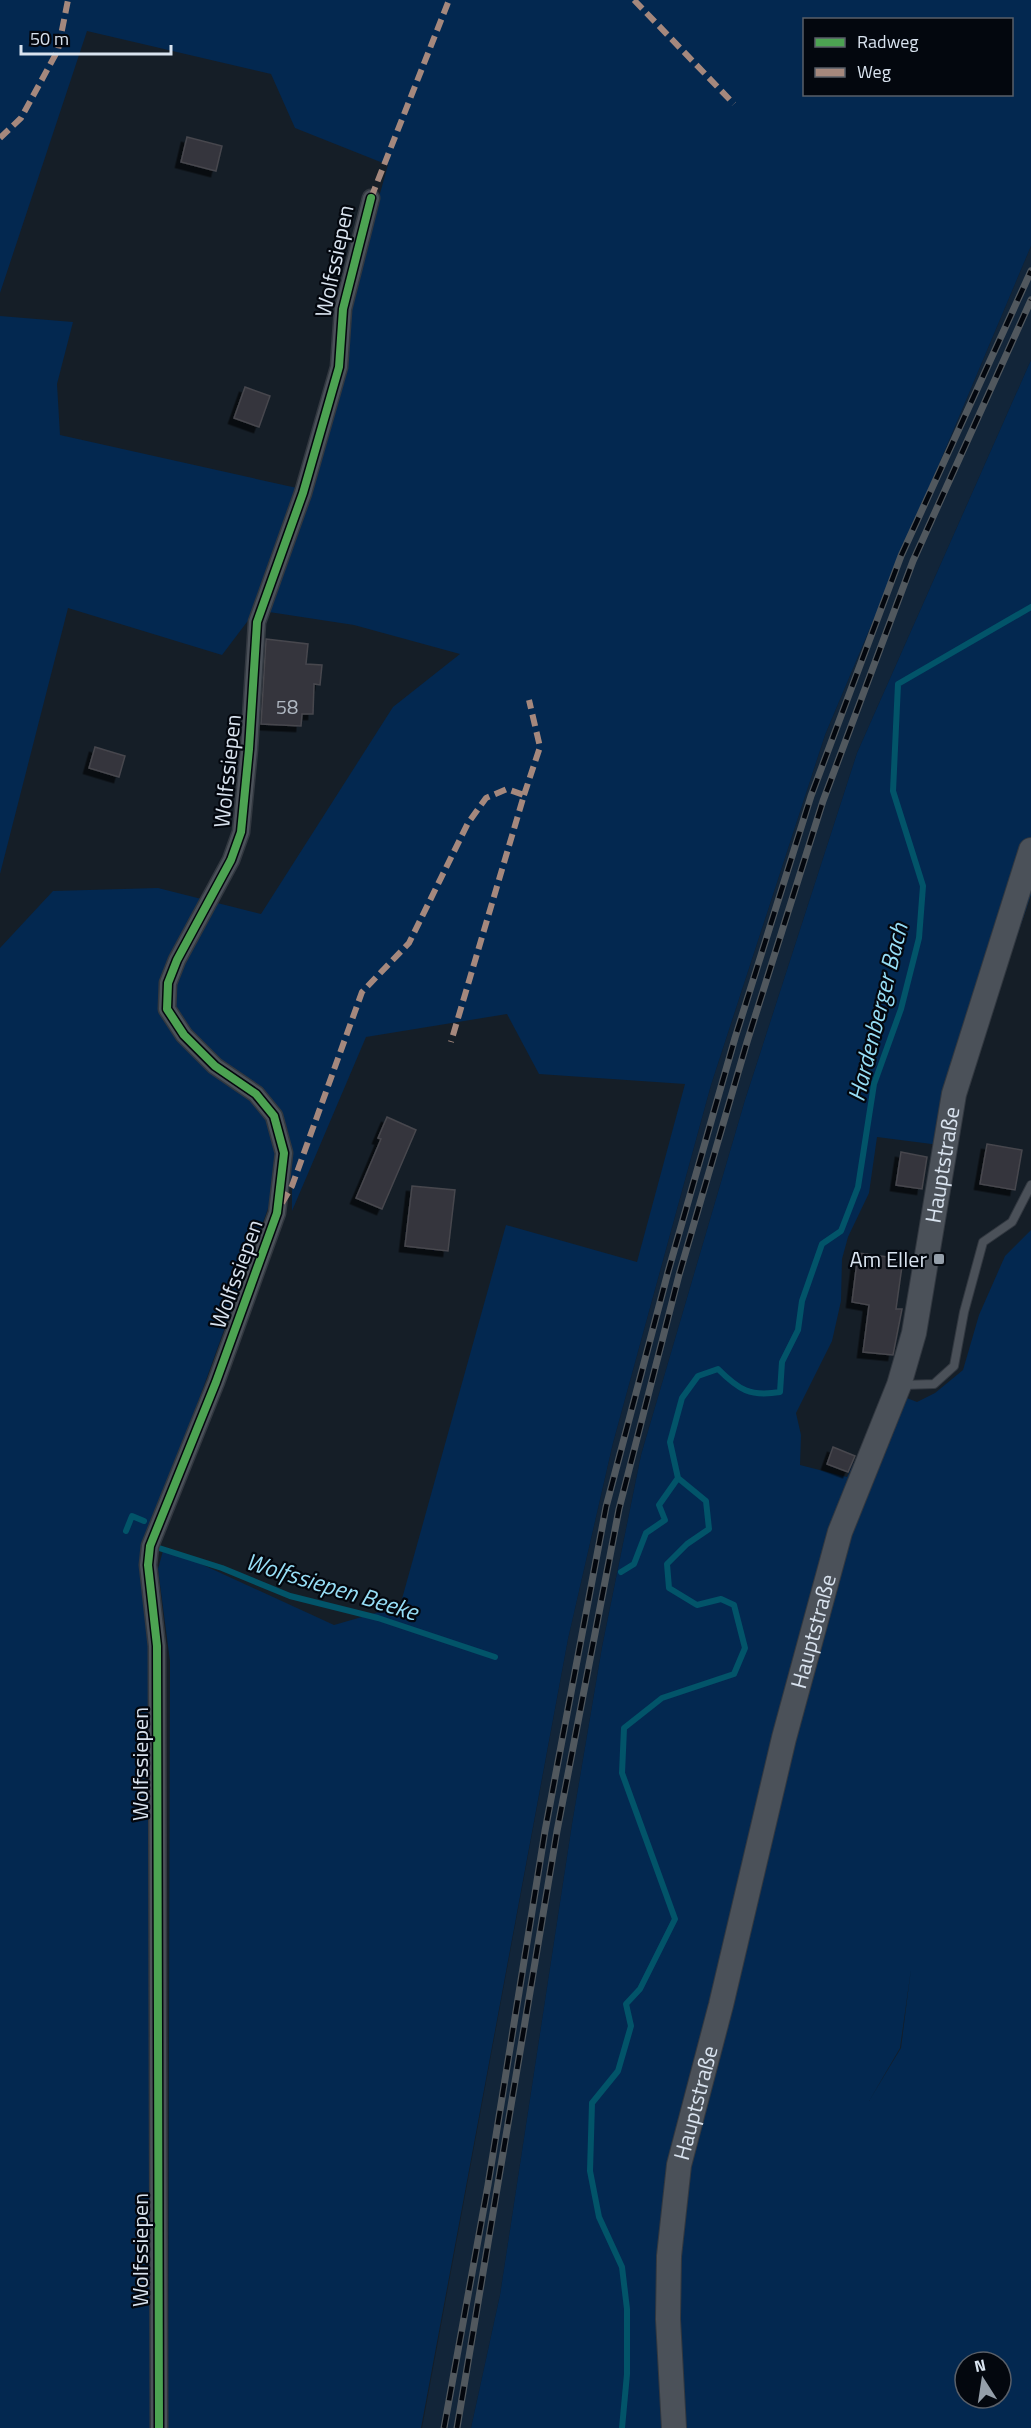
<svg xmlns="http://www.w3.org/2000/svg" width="1031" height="2428" font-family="'Titillium Web',sans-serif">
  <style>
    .built { fill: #122539 }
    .green { fill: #032850; fill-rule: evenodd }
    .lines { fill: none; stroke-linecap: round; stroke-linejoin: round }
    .stream { stroke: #025469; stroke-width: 6 }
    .building { fill: #36353c; stroke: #47474e; stroke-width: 1.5; filter: url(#shadow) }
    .lane-casing { stroke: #323840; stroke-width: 10 }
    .street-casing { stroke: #323840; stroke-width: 19 }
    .secondary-casing { stroke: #323840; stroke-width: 26 }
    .lane { stroke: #4b5159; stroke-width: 8 }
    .street { stroke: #4b5159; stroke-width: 16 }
    .secondary { stroke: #4b5159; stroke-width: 24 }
    .rail-casing { stroke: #51585e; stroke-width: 7 }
    .rail { stroke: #03070e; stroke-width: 4.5; stroke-dasharray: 14; stroke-linecap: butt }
    .quiet { stroke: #a5887d; stroke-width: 6; stroke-dasharray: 12 6; stroke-linecap: butt }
    .cycleway-casing { stroke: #03070e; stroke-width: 11 }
    .cycleway { stroke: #4ca352; stroke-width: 8 }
    .poi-dot { fill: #949ea9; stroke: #03070e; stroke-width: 2 }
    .labels { text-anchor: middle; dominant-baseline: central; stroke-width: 4.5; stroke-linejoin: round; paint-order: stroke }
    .number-label { font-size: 20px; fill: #b0b8c2 }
    .street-label { font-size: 22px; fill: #d9e3ef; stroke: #03070e }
    .poi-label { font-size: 22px; fill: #d9e3ef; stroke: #03070e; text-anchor: end }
    .water-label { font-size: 24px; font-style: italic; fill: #96ddf5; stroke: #03070e }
  </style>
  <defs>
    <filter id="shadow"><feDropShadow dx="-5.5" dy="5.5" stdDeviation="0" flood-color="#0009"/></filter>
  </defs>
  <rect width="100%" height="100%" fill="#151e27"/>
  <!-- built -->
  <path class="built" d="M1031,246V360L857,753L745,1100L641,1455L602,1647L572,1824L500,2295L471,2428H422L568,1639L613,1443L711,1085L825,735Z"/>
  <!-- green -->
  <path class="green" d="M0,0H1031V246L825,735L711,1085L613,1443L568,1639L421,2428H168L170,1661L158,1569L164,1547L334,1625L400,1606L506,1225L637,1262L685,1084L539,1074L507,1014L366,1037L292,1211V1186L270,1203L142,1557L151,1648L153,2428H0V948L53,891L158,888L261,914L393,707L460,654L354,625L256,610L222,655L68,608L0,874V316L73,322L57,384L60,435L297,488L388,165L295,128L271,74L87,31L0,293ZM804,20H1012V94H804Z
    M1031,360V895L964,1093L955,1147L877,1137L869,1193L848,1237L842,1259L841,1301L832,1341L796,1413L801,1435L800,1465L847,1477L889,1391L917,1402L935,1393L963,1370L979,1315L1005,1256L1031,1230V2428H471L500,2295L572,1824L602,1647L641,1455L745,1100L857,753ZM911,1969L901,2048L869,2101L900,2048ZM965,2362H1001V2398H965Z"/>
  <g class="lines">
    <!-- stream -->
    <path class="stream" d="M126,1531L132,1516L144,1521
      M159,1548L222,1568L290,1596L378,1618L495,1657
      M621,1572L634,1564L646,1533L665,1520L659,1505L678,1478
      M622,2428L627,2374V2309L622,2267L599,2217L590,2171L592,2103L618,2071L631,2026L626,2004L640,1989L675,1919L622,1773L624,1728L662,1698L734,1674L745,1648L734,1605L721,1599L697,1605L669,1588L667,1564L687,1544L709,1529L706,1501L678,1478L670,1442L682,1398L698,1376L718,1369C739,1390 750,1397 780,1392L782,1362L798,1330L802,1301L822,1244L841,1231L858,1187L874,1084L901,1009L919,938L923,886L893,791L898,684L1031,607"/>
  </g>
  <!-- building -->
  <path class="building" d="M187,137L222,146L216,171L181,162Z
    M245,387L270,396L259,427L234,418Z
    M266,639L308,644L306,664L322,665L320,685L314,684L313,714H302L301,726L261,724Z
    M95,747L125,756L119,777L89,768Z
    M387,1117L416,1130L382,1209L356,1198L381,1139L378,1138Z
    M987,1144L1022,1150L1015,1190L980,1184Z
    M901,1152L927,1157L922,1189L896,1185Z
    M412,1186L455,1190L448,1251L405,1246Z
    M858,1253L903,1259L896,1309H902L893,1355L863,1352L869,1305L852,1302Z
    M833,1447L855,1456L848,1472L827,1464Z"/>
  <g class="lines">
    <defs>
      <path id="lane" d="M903,1385L934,1384L954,1366L964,1312L983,1242L1012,1222L1031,1185"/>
      <path id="street" d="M159,2428L157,1646L148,1565L150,1546L216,1382L277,1213L284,1153L274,1116L256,1094L215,1066L184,1035L167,1009L168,983L177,960L231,860L241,832L249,749L257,622L303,493L339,367L343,309L371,198"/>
      <g id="secondary">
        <path id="s1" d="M674,2428L668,2319L669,2256L679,2165L721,2005L784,1738L840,1532L899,1385L914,1333L954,1094L1031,850"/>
      </g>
    </defs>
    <!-- lane casing -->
    <use href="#lane" class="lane-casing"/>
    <!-- street casing -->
    <use href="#street" class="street-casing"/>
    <!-- secondary casing -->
    <use href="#secondary" class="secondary-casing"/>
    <!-- lane -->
    <use href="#lane" class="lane"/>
    <!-- street -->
    <use href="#street" class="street"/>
    <!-- secondary -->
    <use href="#secondary" class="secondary"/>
    <defs>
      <path id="rail" d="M444,2428L488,2185L545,1831L606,1507L668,1272L735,1038L811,796L901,556L1031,271
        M457,2428L557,1831L619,1509L679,1275L747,1042L823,801L913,561L1031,300"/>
    </defs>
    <!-- rail casing -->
    <use href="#rail" class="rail-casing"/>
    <!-- rail -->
    <use href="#rail" class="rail"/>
    <!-- quiet -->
    <path class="quiet" d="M634,0L734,104
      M0,138L21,118L58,50L68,0
      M371,198L449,0
      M524,795L540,747L529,700
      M282,1203L292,1186L362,992L409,943L468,823L486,798L507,789L524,795L451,1042"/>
    <defs>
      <path id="cycleway" d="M159,2428L157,1646L148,1565L150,1546L216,1382L277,1213L284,1153L274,1116L256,1094L215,1066L184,1035L167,1009L168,983L177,960L231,860L241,832L249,749L257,622L303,493L339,367L343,309L371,198"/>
    </defs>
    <!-- cycleway casing -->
    <use href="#cycleway" class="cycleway-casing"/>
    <!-- cycleway -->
    <use href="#cycleway" class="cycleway"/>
  </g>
  <!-- markers -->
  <rect class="poi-dot" x="933" y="1253" width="12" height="12" rx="3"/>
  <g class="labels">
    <!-- number labels -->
    <g class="number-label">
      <text x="287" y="706">58</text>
    </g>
    <!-- street labels -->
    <g class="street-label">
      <text transform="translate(334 261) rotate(-78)">Wolfssiepen</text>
      <text transform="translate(227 771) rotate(-84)">Wolfssiepen</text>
      <text stroke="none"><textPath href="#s1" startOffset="1300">Hauptstraße</textPath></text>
      <text transform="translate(236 1274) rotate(-70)">Wolfssiepen</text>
      <text stroke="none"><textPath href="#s1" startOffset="814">Hauptstraße</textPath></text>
      <text transform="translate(140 1764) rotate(-90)">Wolfssiepen</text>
      <text stroke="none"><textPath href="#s1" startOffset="328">Hauptstraße</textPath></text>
      <text transform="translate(140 2250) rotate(-90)">Wolfssiepen</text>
    </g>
    <!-- poi labels -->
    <g class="poi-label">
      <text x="927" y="1259">Am Eller</text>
    </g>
    <!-- water labels -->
    <g class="water-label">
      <text transform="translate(877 1012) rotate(-76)">Hardenberger Bach</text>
      <text transform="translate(332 1586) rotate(17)">Wolfssiepen Beeke</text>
    </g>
  </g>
  <!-- legend -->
  <rect x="803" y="18" width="210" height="78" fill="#03070e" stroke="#595f68" stroke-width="1.5"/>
  <rect x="815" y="38" width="30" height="9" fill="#4ca352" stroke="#595f68" stroke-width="1.5"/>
  <text x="857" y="48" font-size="18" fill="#d9e3ef">Radweg</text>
  <rect x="815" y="68" width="30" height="9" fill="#a5887d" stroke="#595f68" stroke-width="1.5"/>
  <text x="857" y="78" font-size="18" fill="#d9e3ef">Weg</text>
  <!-- north arrow -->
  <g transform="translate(983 2380) rotate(348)"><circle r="28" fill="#03070e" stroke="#595f68" stroke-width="1.5"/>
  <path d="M0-4.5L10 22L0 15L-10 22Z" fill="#949ea9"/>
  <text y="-9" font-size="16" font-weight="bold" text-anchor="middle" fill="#d9e3ef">N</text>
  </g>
  <!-- scale -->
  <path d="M21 45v9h150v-9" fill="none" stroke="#d9e3ef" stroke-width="3"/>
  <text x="30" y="45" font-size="18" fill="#d9e3ef" stroke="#03070e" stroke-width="4.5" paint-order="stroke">50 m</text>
</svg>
